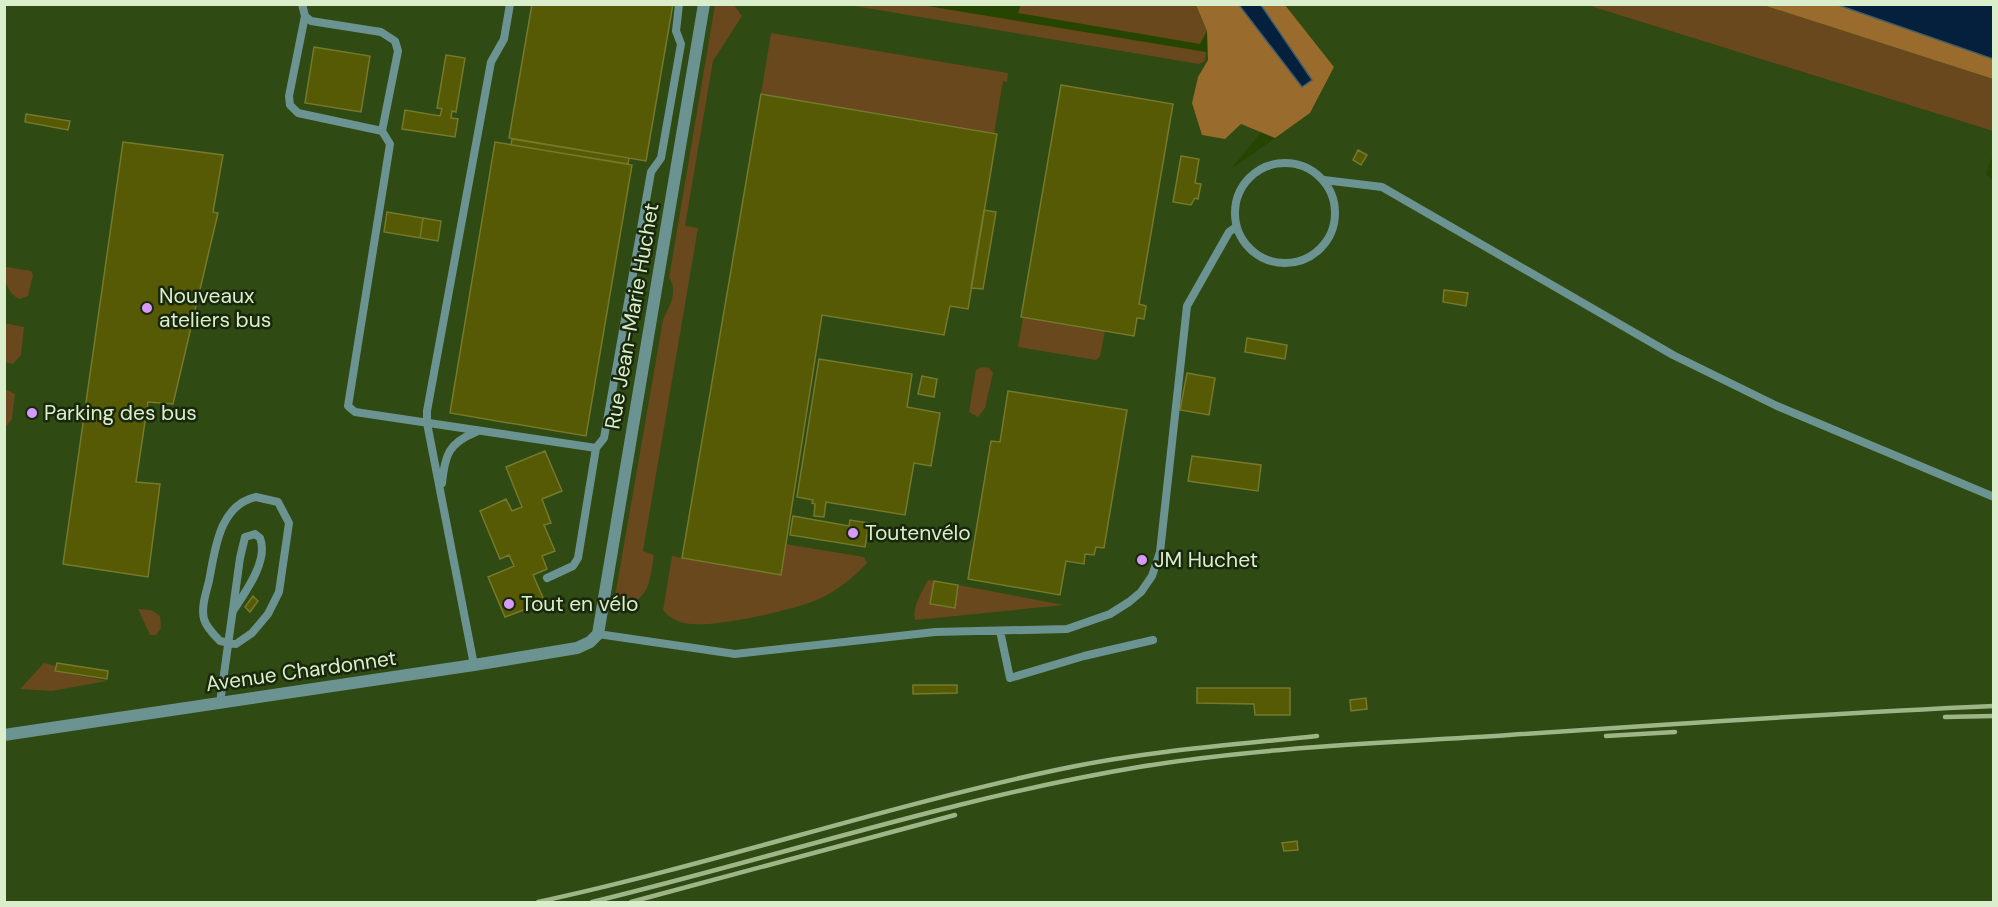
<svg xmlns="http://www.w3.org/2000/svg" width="1998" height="907" font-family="'DM Sans',sans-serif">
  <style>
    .built { fill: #2f4a13 }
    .green { fill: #68481c }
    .forest { fill: #996c2d }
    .water { fill: #04203d; stroke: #445e68; stroke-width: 1.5 }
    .building { fill: #575a05; stroke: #75792c; stroke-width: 1.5 }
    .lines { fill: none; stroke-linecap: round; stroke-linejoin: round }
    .lane { stroke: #6b9391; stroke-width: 8 }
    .street { stroke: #6b9391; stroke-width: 12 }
    .rail { stroke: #9db587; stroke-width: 4.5 }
    .poi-dot { fill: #d69bfa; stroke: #19270c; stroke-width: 2 }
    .labels { text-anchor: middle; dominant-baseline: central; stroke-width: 5; stroke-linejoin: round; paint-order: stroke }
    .poi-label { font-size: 21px; fill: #daeecc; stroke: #19270c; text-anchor: start }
    .street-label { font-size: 21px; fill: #daeecc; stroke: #19270c }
  </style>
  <rect width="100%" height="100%" fill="#264500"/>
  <!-- built -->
  <path class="built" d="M4,5H921L1242,58L1267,125L1231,169L1310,113L1334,67L1285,5H1587L1993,131V155L1986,174L1994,182L1993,902H5Z"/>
  <!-- green -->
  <path class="green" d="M1021,4L1196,5L1207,31L1200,44L1018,13Z
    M715,5H734L742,16L713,61L685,226L698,228L643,551L654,555C648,592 650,592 619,614L613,608L663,320C668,308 679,292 669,278Z
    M849,5H921L1206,52L1205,61L1199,64Z
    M1587,5H1763L1993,79V131Z
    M771,33L1008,73L1007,82L1003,81L994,134L761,94Z
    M7,267L31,271L33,275L28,296L19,299C7,293 4,280 5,268Z
    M1023,317L1105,331L1100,356L1096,360L1018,347Z
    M4,323L24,327L21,355L13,364L5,362Z
    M982,367L989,368L993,373L985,408L978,417L969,412L976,370Z
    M5,389L15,394L12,419L5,428Z
    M785,544L864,557L867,563C854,577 837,591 819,599C795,610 717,627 691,624C680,623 670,619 663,610L672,556L780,575Z
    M928,580L934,581L931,604L954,607L958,585L1064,605L915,620C912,606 922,592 928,580Z
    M138,609L151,610L160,616L161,628L156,635H150Z
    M44,663L56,666V671L107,681L52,691L20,689Z"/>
  <!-- forest -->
  <path class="forest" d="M1196,5H1239L1302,87L1312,79L1261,5H1285L1334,67L1310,113L1275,138L1241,124L1225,139L1202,135L1192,103L1198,77L1208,60L1207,31Z
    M1763,5H1838L1993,59V79Z"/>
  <!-- water -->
  <path class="water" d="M1239,5H1261L1312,80L1302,87Z
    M1838,5H1993V59Z"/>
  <!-- building -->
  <path class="building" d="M532,4H673L646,161L509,138Z
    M314,47L370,56L361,112L305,103Z
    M446,55L465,58L456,112L452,111L451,118L458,119L455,137L402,129L405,110L440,116L442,109L437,108Z
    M1061,85L1173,104L1139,304L1146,306L1144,319L1137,318L1134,336L1021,317Z
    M761,94L997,134L968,309L950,306L944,335L822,315L781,575L682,558Z
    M26,114L70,121L68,130L25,122Z
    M512,139L629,158L628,164L511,145Z
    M123,142L223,155L213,212L218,213L173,404L148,402L136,482L160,484L148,577L63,564Z
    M495,142L632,165L586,436L450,413Z
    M1358,150L1367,155L1361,165L1353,160Z
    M1181,156L1199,159L1195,183L1201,184L1198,199L1195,198L1191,205L1173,202Z
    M984,210L996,212L983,289L971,288Z
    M387,212L423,218L420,238L384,232Z
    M423,218L441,221L438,241L420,238Z
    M1444,290L1468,293L1466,306L1443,302Z
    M1247,338L1287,345L1285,359L1245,352Z
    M819,359L912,374L907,407L940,413L931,466L914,463L905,515L826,502L824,517L814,516L815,504L812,503L813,500L797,497Z
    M1187,373L1215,378L1209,415L1180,410Z
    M922,376L937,379L934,397L918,394Z
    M1008,391L1127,410L1104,548L1096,547L1094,555L1085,554L1084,564L1066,561L1060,595L968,579L991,441L1000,442Z
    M545,451L562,491L542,499L551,523L544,525L555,551L542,556L547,569L533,575L545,602L505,617L488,577L514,566L509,555L500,559L480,511L506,499L512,511L522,507L506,467Z
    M1192,456L1261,465L1258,491L1188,481Z
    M793,516L849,526L850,520L869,523L865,547L790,535Z
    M934,581L958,585L955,608L930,604Z
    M253,596L258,601L250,612L245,607Z
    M57,663L108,671L107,679L55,671Z
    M913,685H957V693L913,694Z
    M1197,688H1290V715H1255L1254,704L1197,703Z
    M1366,698L1367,709L1351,711L1350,700Z
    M1297,841L1298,850L1284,851L1282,843Z"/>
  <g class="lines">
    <!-- lane -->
    <path class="lane" d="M302,4L305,16L311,21L381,32L395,41L398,51L382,131L390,144L348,406L355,412L596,448
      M305,16L289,96L290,105L298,113L382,131
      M1235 213a50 50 0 1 1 100 0a50 50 0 1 1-100 0Z
      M1324,180L1382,187L1673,355L1777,406L1994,497
      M442,483C445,454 449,443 476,432
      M256,497L278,502L289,523L279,592L268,614L252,633L236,644L220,641C214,635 206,627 204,619C201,607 206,593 209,581C215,550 219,505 256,497Z
      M547,578L573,566L578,558L596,448L604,438L651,172L661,158L681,44L676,31L679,4
      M1000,631L1010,678L1084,656L1153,640
      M598,634L735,654L935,632L1067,629L1110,614L1129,602L1141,592L1152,576L1160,552L1187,306L1229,232L1236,227
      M474,665L427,423V411L491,62L504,39L510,4
      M220,703L240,558L245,537L255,534L260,538C269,560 245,593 233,611"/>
    <!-- street -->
    <path class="street" d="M4,735L474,665L577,648L590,642L598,634L704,4"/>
    <!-- rail -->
    <path class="rail" d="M1945,717L1994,716
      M1606,736L1675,732
      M538,902C714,864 885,806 1061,769C1145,751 1231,745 1317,736
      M592,902C774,858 953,798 1139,767C1261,747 1386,743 1509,735C1670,724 1832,713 1994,706
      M631,902L955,815"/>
  </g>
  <!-- markers -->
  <g class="poi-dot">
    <circle cx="147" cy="308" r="6"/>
    <circle cx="32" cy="413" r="6"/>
    <circle cx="853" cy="533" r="6"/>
    <circle cx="1142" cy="560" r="6"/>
    <circle cx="509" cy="604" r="6"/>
  </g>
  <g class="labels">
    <!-- poi labels -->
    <g class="poi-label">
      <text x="159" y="296">Nouveaux<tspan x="159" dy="24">ateliers bus</tspan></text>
      <text x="44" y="413">Parking des bus</text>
      <text x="865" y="533">Toutenvélo</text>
      <text x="1154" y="560">JM Huchet</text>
      <text x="521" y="604">Tout en vélo</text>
    </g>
    <!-- street labels -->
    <g class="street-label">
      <text transform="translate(632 316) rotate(-80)">Rue Jean-Marie Huchet</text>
      <text transform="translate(301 671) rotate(-8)">Avenue Chardonnet</text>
    </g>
  </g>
  <!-- border -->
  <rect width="1998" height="907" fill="none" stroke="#daeecc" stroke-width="12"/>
</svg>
